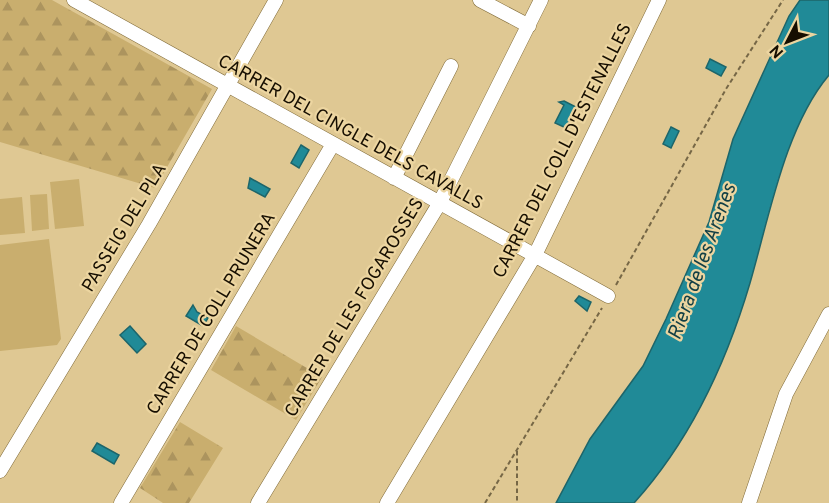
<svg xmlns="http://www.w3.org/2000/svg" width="829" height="503" font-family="Overpass,sans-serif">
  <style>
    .forest { fill: url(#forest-firs) }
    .pitch { fill: #c9ae6e }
    .water { fill: #208a97; stroke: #1d656a; stroke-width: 1.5 }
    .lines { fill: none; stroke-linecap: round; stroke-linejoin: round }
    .minor-casing { stroke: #806b39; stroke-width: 15 }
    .path { stroke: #766746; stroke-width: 2; stroke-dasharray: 4.5 3; stroke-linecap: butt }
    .minor { stroke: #fff; stroke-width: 14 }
    .labels { text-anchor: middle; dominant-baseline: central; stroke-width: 4.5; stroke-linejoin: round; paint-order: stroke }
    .street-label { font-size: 18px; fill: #160e00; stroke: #ecd5a0 }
    .water-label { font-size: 20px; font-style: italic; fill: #123f45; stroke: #ecd5a0 }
  </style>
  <defs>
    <pattern id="forest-firs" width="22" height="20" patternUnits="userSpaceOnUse" patternTransform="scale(1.5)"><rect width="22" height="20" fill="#c9ae6e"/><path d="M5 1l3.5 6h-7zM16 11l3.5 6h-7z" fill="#ac945e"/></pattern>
  </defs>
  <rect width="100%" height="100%" fill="#dfc893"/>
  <!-- forest -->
  <path class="forest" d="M0,0H52L212,89L155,188L0,142Z
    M236,326L322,377L296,420L211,370Z
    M180,422L223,448L189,503H163L140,488Z"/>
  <!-- pitch -->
  <path class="pitch" d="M79,179L84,226L55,229L50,182Z
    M47,194L49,229L32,231L30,195Z
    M22,197L25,233L0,235V199Z
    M49,239L61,339L57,345L0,351V245Z"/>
  <!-- water -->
  <path class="water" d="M800,0H829V75C785,127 769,218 750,283C726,364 691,440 634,503H556L590,439L643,366L666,319L709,222L733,139L789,16Z
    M710,59L726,67L721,76L706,68Z
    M564,101L576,107L566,128L555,123L564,105L559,102Z
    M671,127L679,131L671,148L663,144Z
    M301,145L309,150L299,168L291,163Z
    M250,178L270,189L265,197L248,188Z
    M579,296L591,302L587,311L575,301Z
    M193,305L197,312L208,318L203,326L186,316Z
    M130,326L146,344L137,353L120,335Z
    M97,443L119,455L114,464L92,451Z"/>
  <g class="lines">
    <defs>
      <path id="minor" d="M74,0L608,296
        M480,0L529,26
        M394,178L451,66
        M0,471L149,224L276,0
        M121,503L333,144
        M258,503L439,204L541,0
        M387,503L535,255L659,0
        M749,503L786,394L829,314"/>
    </defs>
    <!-- minor casing -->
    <use href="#minor" class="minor-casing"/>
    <!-- path -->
    <path class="path" d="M616,285L726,89L783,0
      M517,451V503
      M485,503L602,308"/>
    <!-- minor -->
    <use href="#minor" class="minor"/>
  </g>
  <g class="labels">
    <!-- street labels -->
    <g class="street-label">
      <text transform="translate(350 133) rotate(29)">CARRER DEL CINGLE DELS CAVALLS</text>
      <text transform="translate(563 151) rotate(-63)">CARRER DEL COLL D'ESTENALLES</text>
      <text transform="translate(125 228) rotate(-59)">PASSEIG DEL PLA</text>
      <text transform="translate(355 308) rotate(-59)">CARRER DE LES FOGAROSSES</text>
      <text transform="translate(212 314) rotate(-59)">CARRER DE COLL PRUNERA</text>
    </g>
    <!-- water labels -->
    <g class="water-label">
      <text transform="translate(703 262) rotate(-70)">Riera de les Arenes</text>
    </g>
  </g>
  <!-- north arrow -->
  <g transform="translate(787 42) rotate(228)" stroke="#ecd5a0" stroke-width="4.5" paint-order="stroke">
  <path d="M0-4.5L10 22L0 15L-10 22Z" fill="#160e00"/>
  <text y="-9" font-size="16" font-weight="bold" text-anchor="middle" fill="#160e00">N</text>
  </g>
</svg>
